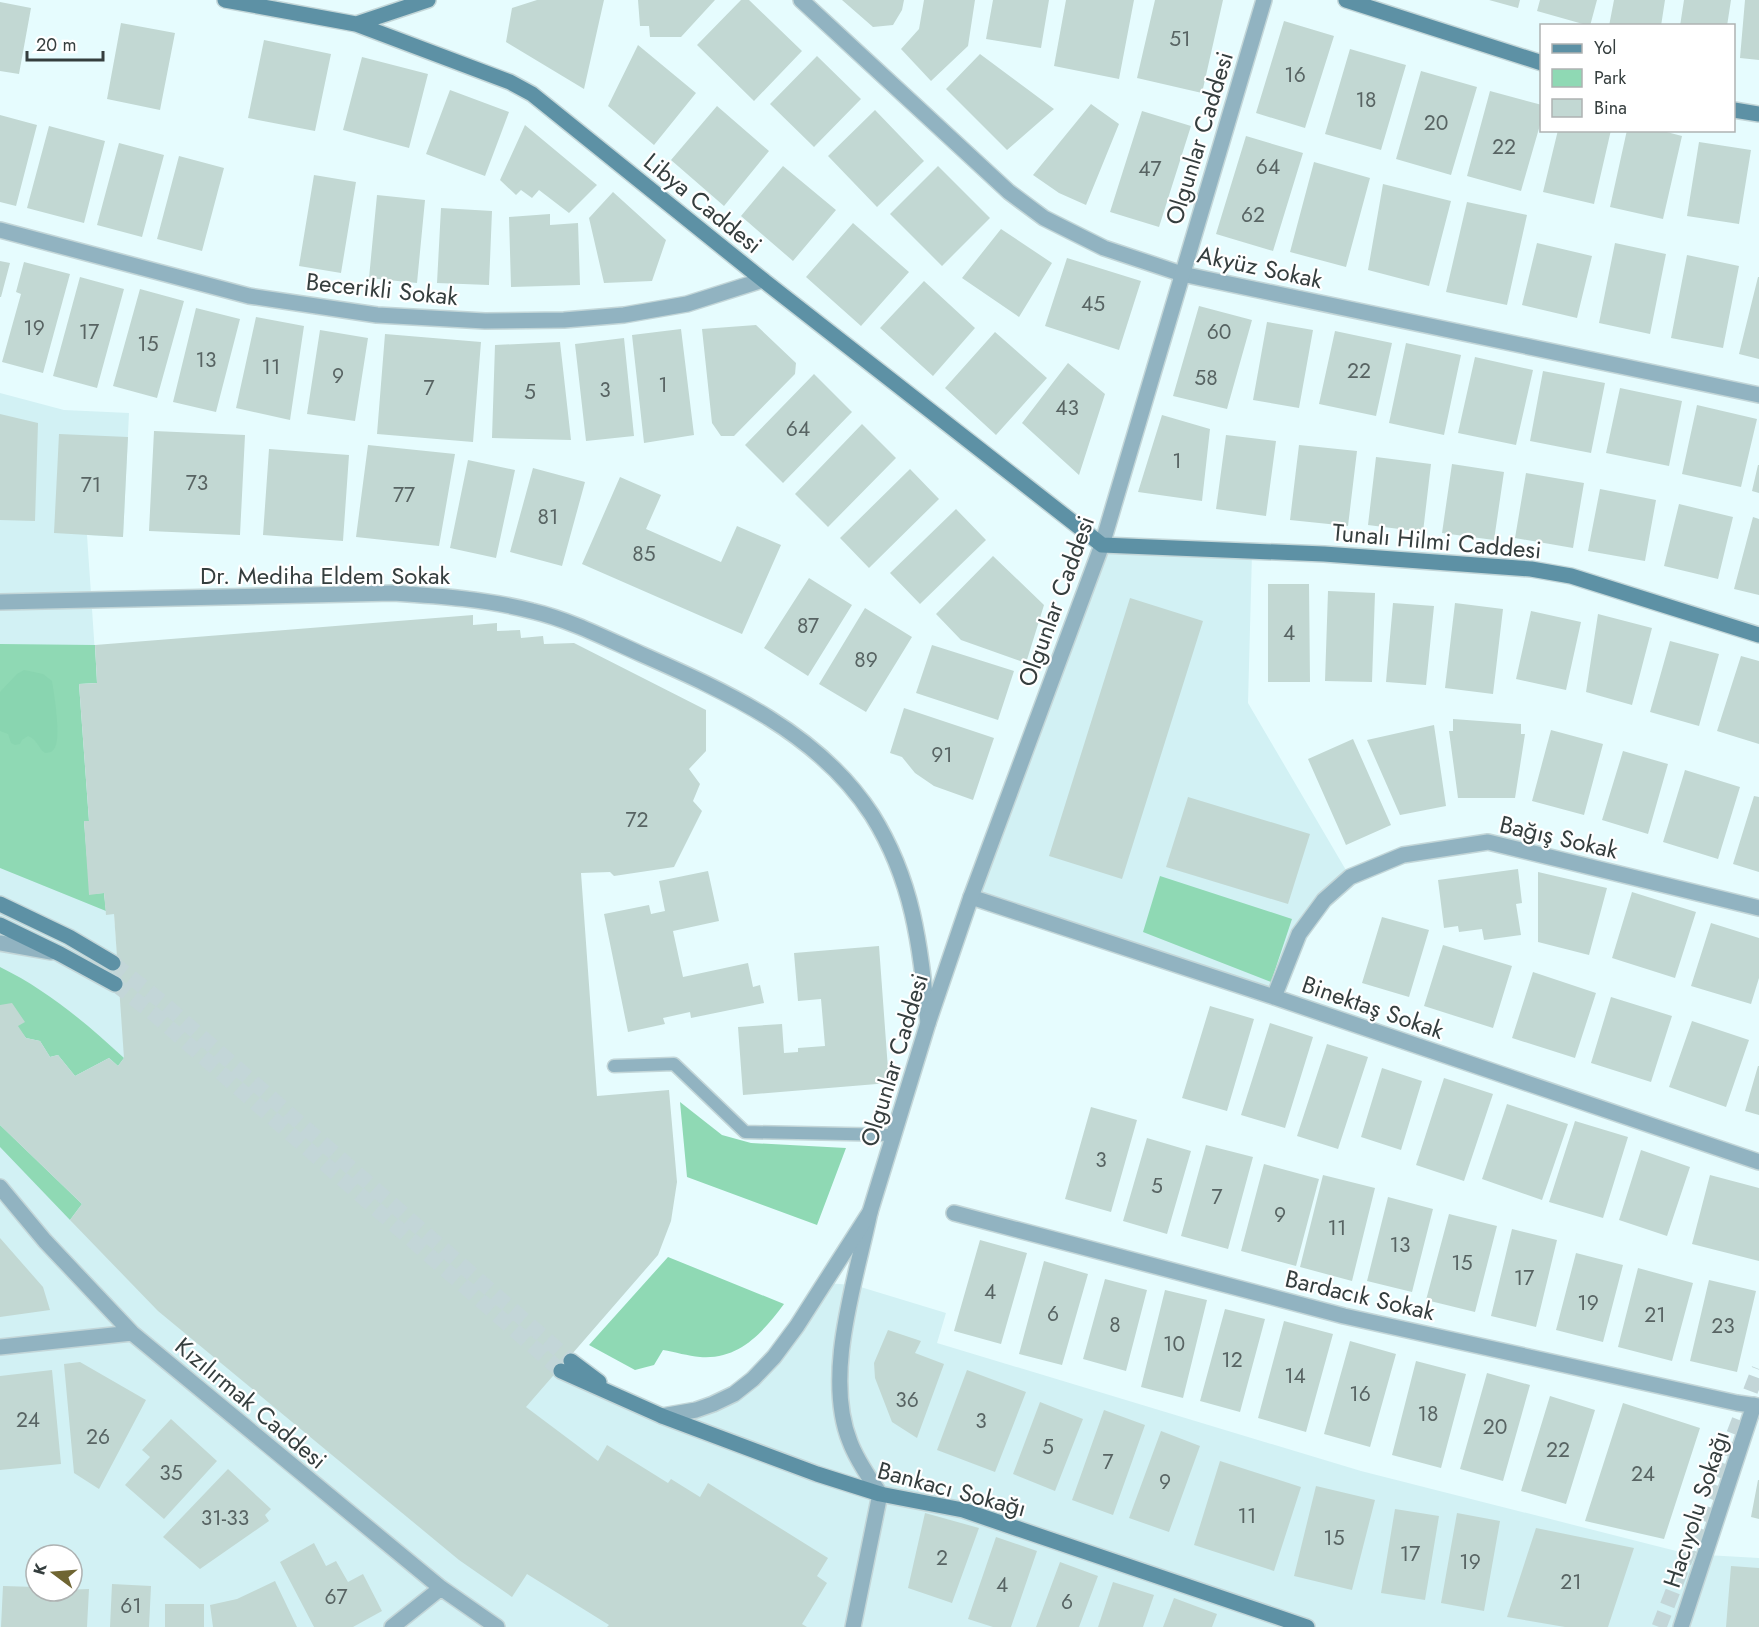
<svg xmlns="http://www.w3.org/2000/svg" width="1759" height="1627" font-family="Jost,sans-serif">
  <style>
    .built { fill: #d2f1f4; fill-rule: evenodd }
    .green { fill: #8fd9b4 }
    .forest { fill: #89d5b0 }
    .building { fill: #c2d8d3 }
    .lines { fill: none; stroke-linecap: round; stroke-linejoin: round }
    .tertiary-tunnel { stroke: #c3d6d8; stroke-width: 15; stroke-dasharray: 15 8; stroke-linecap: butt }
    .secondary-tunnel { stroke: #c3d6d8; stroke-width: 15; stroke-dasharray: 15 8; stroke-linecap: butt }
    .service-casing { stroke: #c3d6d8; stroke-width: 15 }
    .minor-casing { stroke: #c3d6d8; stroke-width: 18 }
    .tertiary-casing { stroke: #c3d6d8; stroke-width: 18 }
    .secondary-casing { stroke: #c3d6d8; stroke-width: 18 }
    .service { stroke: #91b3c1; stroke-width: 12 }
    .minor { stroke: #91b3c1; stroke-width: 15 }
    .tertiary { stroke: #91b3c1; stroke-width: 15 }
    .secondary { stroke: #5d91a5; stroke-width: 15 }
    .labels { text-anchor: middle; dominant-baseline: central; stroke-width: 4.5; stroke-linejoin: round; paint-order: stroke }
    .number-label { font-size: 21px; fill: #586463 }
    .street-label { font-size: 24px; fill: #353e3e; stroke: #fff }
  </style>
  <rect width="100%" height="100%" fill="#e6fcfe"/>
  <!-- built -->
  <path class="built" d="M0,393L64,410L129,413L123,537L87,535L97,683L79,684L89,821H84L90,894L104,893L106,914H114L118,967L594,1378L662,1416L743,1387L825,1283L854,1285L946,1313L937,1343L1361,1471L1688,1554L1759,1558V1627H0ZM36,1555H72V1591H36Z
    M1102,545L1252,553L1248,703L1350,877L1324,900L1274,997L971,897Z"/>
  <!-- green -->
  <path class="green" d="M0,644L95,645L97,683L79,684L89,821H84L90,894L104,893L106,911L0,868Z
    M1160,876L1292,919L1271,982L1143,932Z
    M0,967C47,990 86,1023 124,1058L118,1066L109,1058L75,1076L58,1055L50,1057L40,1041L26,1038L0,1005Z
    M680,1102L722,1135L751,1143L846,1148L817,1225L687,1177Z
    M0,1125L82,1204L70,1220L0,1147Z
    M668,1257L784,1304C763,1332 740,1360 700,1357C688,1356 675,1352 663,1350L654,1365L635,1370L589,1345Z"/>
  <!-- forest -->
  <path class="forest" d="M24,670L43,674L52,681C54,694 62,740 54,749C51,753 50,752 45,753C38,748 37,739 28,736L22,740L20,744L15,745L11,743L8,734L0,731V692L17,674Z"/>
  <!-- building -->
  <path class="building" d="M537,0H604L584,89L506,42L512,8Z
    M638,0H715L681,37H650L649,26H640Z
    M741,0H749L802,51L754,101L697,45Z
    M842,0H904L902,10L893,25L873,27Z
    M924,0H975L968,46L931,81L901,49L919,29Z
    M993,0H1049L1041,48L986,39Z
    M1066,0H1134L1119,79L1054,66Z
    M1155,0H1223L1202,93L1137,78Z
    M1489,0H1520L1518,8Z
    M1540,0H1597L1590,26L1537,11Z
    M1614,0H1665L1661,26H1609Z
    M1684,0H1731L1727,26H1680Z
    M1745,0H1759V60L1740,58Z
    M0,2L31,8L19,74L0,71Z
    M1284,21L1334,36L1305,128L1256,113Z
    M121,23L175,33L160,110L107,99Z
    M264,40L331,54L315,131L248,118Z
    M638,45L696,93L654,145L608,106Z
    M1350,49L1406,65L1381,150L1325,134Z
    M980,54L1054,109L1007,150L946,89Z
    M817,56L861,99L814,147L770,104Z
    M362,57L428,74L409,148L343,130Z
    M1421,71L1477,87L1451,175L1396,159Z
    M450,90L509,112L485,176L426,154Z
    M1490,91L1542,105V118L1521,191L1467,176Z
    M1091,104L1119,124L1086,205L1059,193L1033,175Z
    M717,106L769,151L724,206L671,160Z
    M875,110L924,161L877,207L828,156Z
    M1142,111L1191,126L1159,227L1110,212Z
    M0,115L37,125L16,206L0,202Z
    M525,125L597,185L569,213L539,190L532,198L521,190L516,195L500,180Z
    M49,126L105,141L84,223L27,208Z
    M1558,130H1611L1594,204L1543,192Z
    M1627,130H1659L1682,136L1663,219L1610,207Z
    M1246,136L1303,153L1273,251L1216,234Z
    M1699,142L1751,150L1739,224L1687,216Z
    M119,143L164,155L142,237L97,225Z
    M179,156L224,168L202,251L157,239Z
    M1314,162L1370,178L1346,267L1290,252Z
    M783,166L836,210L793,261L741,216Z
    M938,166L990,218L942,266L890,214Z
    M314,175L356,182L341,273L299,266Z
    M1383,184L1451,201L1429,286L1368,270Z
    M613,192L666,240L652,281L604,283L589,218Z
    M377,195L425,200L417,283L369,278Z
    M1467,202L1527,215L1507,305L1446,292Z
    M441,208L492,211L489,285L437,283Z
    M550,214V225L578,223L580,285L511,287L509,217Z
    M853,223L909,272L861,326L806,277Z
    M1001,229L1052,263L1019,317L962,278Z
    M1537,243L1592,256L1577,318L1522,305Z
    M1615,243L1666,254L1650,334L1599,323Z
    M1687,255L1739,266L1723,348L1671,338Z
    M1067,258L1141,281L1119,350L1045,326Z
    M0,261L10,263L1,297H0Z
    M24,262L70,274L43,373L2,362L21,294L16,292Z
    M80,277L124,289L97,388L53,376Z
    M1758,277H1759V359L1739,354Z
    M924,281L975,328L933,376L880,328Z
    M140,289L184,301L157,398L113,386Z
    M1199,306L1252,320L1227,409L1173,396Z
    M196,308L240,319L216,412L173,402Z
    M256,317L304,326L290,420L236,408Z
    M1267,322L1313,330L1299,408L1253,400Z
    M756,325L796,363L795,374L734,436H721L712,423L702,329Z
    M681,329L694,435L644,443L632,335Z
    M320,330L368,338L355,421L307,414Z
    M1335,331L1392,343L1376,416L1319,404Z
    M995,332L1047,378L996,435L945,388Z
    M385,334L481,342L473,442L377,434Z
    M624,338L634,436L586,441L575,344Z
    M560,342L571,440L492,438L495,345Z
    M1406,343L1461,355L1444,435L1389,423Z
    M1475,357L1533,370L1516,445L1458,433Z
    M1068,363L1105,394L1079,475L1022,423Z
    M1543,371L1605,383L1591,453L1530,441Z
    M814,374L852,412L783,483L745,445Z
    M1620,388L1682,401L1669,466L1606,453Z
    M1697,405L1757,419L1741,487L1682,474Z
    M0,414L38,423L35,521L0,520Z
    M1162,415L1210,429L1202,501L1138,492Z
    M862,424L896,458L828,527L795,494Z
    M154,431L245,435L240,535L149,531Z
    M59,434L128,437L123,537L54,533Z
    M1226,435L1276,441L1266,516L1216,509Z
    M368,445L455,454L439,546L356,537Z
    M1299,445L1357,451L1348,526L1290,520Z
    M269,449L349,455L343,541L263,535Z
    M1376,457L1431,464L1423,532L1368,525Z
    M468,460L515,470L496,558L450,548Z
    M1452,464L1504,472L1494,540L1442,533Z
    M1758,465H1759V493L1752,491Z
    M533,468L585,482L562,566L510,552Z
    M910,469L939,499L869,568L840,538Z
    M1526,473L1584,483L1573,548L1515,538Z
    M620,477L661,495L646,529L721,562L737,526L781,545L742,634L582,564Z
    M1600,489L1656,500L1645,561L1588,551Z
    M1679,504L1733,517L1718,579L1664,566Z
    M956,509L986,540L920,604L890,573Z
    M1753,517L1759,519V595L1734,589Z
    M993,556L1044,605L1026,663L961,640L936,614Z
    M809,578L852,605L808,676L764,648Z
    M1268,584H1309L1310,682H1268Z
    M1328,591L1375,593L1372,682L1325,681Z
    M1130,598L1203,621L1122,879L1049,856Z
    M1393,603L1434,606L1426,685L1386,682Z
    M1455,603L1503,609L1493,694L1445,688Z
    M865,608L912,637L866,712L819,684Z
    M1531,611L1581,622L1566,690L1516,679Z
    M1598,614L1652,628L1632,705L1586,692Z
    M473,615V625L497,623V631L520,630L521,638L543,636L544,644L574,643L706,710V751L689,769L700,784L693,801L702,811L674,867L614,876L610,872L581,873L597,1096L669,1090L677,1182L671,1221L658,1255L526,1407L598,1461L607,1445L668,1483L671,1479L700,1497L708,1483L828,1558L817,1576L827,1583L802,1624L807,1627H607L609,1625L527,1574L512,1597L459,1560L158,1311L70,1220L82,1204L0,1125V1005L12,1003L25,1022L18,1026L26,1038L40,1041L50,1057L58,1055L75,1076L109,1058L118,1066L124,1058L114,914L106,915L104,893L89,895L84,821H89L79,684L97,683L95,645Z
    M1670,641L1719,654L1699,726L1650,712Z
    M932,645L1014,671L998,720L916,693Z
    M1741,656L1759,661V744L1717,731Z
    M904,708L994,738L973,800L934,786L915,773L902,757L890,753Z
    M1453,719L1521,724V734H1525L1515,798H1458L1449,731H1453Z
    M1434,725L1446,806L1400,815L1367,740Z
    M1551,730L1603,744L1584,815L1532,801Z
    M1353,739L1391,825L1346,845L1308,759Z
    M1623,751L1668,764L1648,834L1602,820Z
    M1685,770L1740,787L1718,859L1663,842Z
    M1754,796L1759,797V872L1733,864Z
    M1188,797L1310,834L1288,904L1166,867Z
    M1518,869L1522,903L1516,904L1521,935L1484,940L1482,929L1459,932L1458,926L1444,928L1438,880Z
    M708,871L719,921L673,931L683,977L748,963L753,987L760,985L764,1003L691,1018L690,1012L663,1018L665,1024L628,1032L604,914L649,905L651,914L665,911L659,881Z
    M1538,872L1607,888L1589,955L1538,942Z
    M1632,892L1696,912L1675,978L1612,958Z
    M1382,917L1429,930L1409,997L1362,983Z
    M1711,923L1759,938V978L1751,1004L1691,986Z
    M1443,945L1512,966L1493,1028L1424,1006Z
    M879,946L889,1083L743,1095L738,1027L782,1024L784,1053L798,1052V1048L825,1046L821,999L798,1001L794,953Z
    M1533,972L1596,993L1575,1058L1512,1038Z
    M1611,997L1672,1016L1651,1082L1591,1063Z
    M1210,1006L1254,1019L1227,1111L1182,1098Z
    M1692,1021L1749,1040L1726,1107L1669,1087Z
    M1270,1023L1313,1037L1285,1128L1241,1115Z
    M1327,1044L1368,1057L1338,1149L1297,1136Z
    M1758,1066H1759V1115L1745,1111Z
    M1382,1068L1422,1081L1401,1150L1361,1137Z
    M1444,1078L1493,1094L1464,1181L1416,1165Z
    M1507,1104L1568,1124L1542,1200L1482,1179Z
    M1091,1107L1137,1120L1111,1212L1065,1199Z
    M1575,1121L1628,1137L1603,1218L1549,1202Z
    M1147,1138L1191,1151L1167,1234L1123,1221Z
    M1206,1145L1253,1157L1228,1249L1181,1236Z
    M1641,1150L1690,1167L1667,1236L1619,1220Z
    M1264,1164L1319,1179L1296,1266L1241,1251Z
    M1323,1175L1375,1188L1352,1281L1300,1267Z
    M1710,1175L1759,1188V1261L1692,1244Z
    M1388,1197L1433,1209L1412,1292L1367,1281Z
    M1449,1214L1497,1226L1475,1312L1426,1300Z
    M1512,1229L1557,1240L1536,1327L1491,1316Z
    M0,1238L43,1287L50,1310L0,1317Z
    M980,1240L1027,1253L1001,1344L954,1331Z
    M1576,1253L1623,1265L1603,1342L1556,1330Z
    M1044,1261L1088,1274L1062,1365L1019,1354Z
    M1638,1268L1693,1283L1672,1361L1618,1347Z
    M1105,1279L1147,1290L1126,1371L1083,1359Z
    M1709,1280L1756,1291L1737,1372L1690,1361Z
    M1165,1290L1207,1300L1183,1398L1141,1387Z
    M1225,1309L1265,1319L1240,1412L1200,1401Z
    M1284,1321L1333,1334L1306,1432L1258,1418Z
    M888,1330L921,1341L915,1353L944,1364L917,1438L892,1422L875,1378L874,1363Z
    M1350,1341L1396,1354L1370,1447L1324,1434Z
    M1416,1361L1466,1374L1441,1468L1392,1455Z
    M80,1362L146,1400L99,1489L74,1473L64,1364Z
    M52,1370L61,1464L0,1470V1376Z
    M967,1370L1026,1392L995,1472L937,1450Z
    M1487,1373L1530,1385L1503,1481L1460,1469Z
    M1550,1396L1595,1410L1566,1504L1521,1491Z
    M1040,1402L1083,1419L1055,1491L1013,1474Z
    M1623,1403L1700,1428L1664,1539L1585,1521Z
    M1104,1410L1145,1425L1113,1515L1072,1500Z
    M171,1419L217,1461L164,1519L125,1485L150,1457L142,1450Z
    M1161,1431L1200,1446L1169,1532L1129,1518Z
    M1220,1461L1301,1487L1274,1571L1194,1545Z
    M228,1469L271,1509L265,1515L269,1521L200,1569L163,1537Z
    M1758,1480H1759V1519L1751,1517Z
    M1316,1486L1375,1500L1352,1590L1294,1576Z
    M1395,1509L1439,1516L1425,1600L1381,1593Z
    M925,1513L979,1528L952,1603L908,1588Z
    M1457,1513L1500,1521L1484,1611L1441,1603Z
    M1536,1528L1634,1548L1608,1627H1565L1507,1617Z
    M996,1537L1037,1551L1011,1627H993L968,1619Z
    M314,1543L326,1566L336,1561L348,1582L363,1574L382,1611L353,1627H314L280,1562Z
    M1060,1562L1098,1576L1079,1627H1036Z
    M1731,1566L1759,1568V1627H1726Z
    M275,1581L297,1627H213L210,1605L237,1599Z
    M1113,1582L1154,1595L1143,1627H1098Z
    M112,1584L151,1586L149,1627H110Z
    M3,1586L36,1587V1591L89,1589L87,1627H1Z
    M1174,1598L1217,1614L1212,1627H1163Z
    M165,1604H204V1627H165Z"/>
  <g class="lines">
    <!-- tertiary-tunnel -->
    <path class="tertiary-tunnel" d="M1659,1627L1759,1369"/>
    <!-- secondary-tunnel -->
    <path class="secondary-tunnel" d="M113,963L162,1002L571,1361
      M115,984L155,1015L561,1371"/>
    <defs>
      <path id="service" d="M614,1066L674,1064L745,1132L894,1135"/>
      <path id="minor" d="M801,0L1009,192L1044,218L1104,248L1182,274L1759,395
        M0,230L249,296L377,315L485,321L564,320L624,315L687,304L763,280
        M0,602L393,593C440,596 486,599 532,611C570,620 605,638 641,654C727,692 819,733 872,815C914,882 920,946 928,1023
        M971,897L1274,997L1759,1162
        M0,943L51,952
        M1274,997L1299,934L1324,900L1350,877L1403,855L1488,842L1759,908
        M0,1187L45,1241L132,1333L441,1588L497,1627
        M954,1213L1344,1316L1737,1403L1759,1406
        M0,1347L132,1333
        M392,1627L441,1588
        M853,1627L880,1494C869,1477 857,1461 850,1442C823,1375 856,1280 870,1212
        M1681,1627L1754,1405"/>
      <path id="tertiary" d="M662,1416L696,1410L713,1404L734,1394L753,1379L774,1357L797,1326L870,1212L928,1023L971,897L1102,545L1264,0"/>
      <path id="secondary" d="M225,0L356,24L510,82L532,94L763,280L1102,545L1324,554L1531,569L1571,576L1759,635
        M1346,0L1542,63
        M356,24L428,0
        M1734,110L1759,114
        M0,904L69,937L113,963
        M0,925L60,954L115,984
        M571,1361L599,1382
        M561,1371L662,1416L817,1474L880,1494L963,1510L1307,1627"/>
    </defs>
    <!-- service casing -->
    <use href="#service" class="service-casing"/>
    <!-- minor casing -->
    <use href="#minor" class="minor-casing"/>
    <!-- tertiary casing -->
    <use href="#tertiary" class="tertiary-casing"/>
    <!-- secondary casing -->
    <use href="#secondary" class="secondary-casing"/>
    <!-- service -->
    <use href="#service" class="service"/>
    <!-- minor -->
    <use href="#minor" class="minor"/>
    <!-- tertiary -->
    <use href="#tertiary" class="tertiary"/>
    <!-- secondary -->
    <use href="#secondary" class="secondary"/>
  </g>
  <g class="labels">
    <!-- number labels -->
    <g class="number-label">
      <text x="1180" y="39">51</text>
      <text x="1295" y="75">16</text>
      <text x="1366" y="100">18</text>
      <text x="1436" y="123">20</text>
      <text x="1504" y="147">22</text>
      <text x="1268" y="167">64</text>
      <text x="1150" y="169">47</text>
      <text x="1253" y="215">62</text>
      <text x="1093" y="304">45</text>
      <text x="34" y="328">19</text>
      <text x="89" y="332">17</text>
      <text x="1219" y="332">60</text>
      <text x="148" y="344">15</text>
      <text x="206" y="360">13</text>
      <text x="271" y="367">11</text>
      <text x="1359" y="371">22</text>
      <text x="338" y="376">9</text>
      <text x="1206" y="378">58</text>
      <text x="663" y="385">1</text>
      <text x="429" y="388">7</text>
      <text x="605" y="390">3</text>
      <text x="530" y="392">5</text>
      <text x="1067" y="408">43</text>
      <text x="798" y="429">64</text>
      <text x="1177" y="461">1</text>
      <text x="197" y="483">73</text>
      <text x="91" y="485">71</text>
      <text x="404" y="495">77</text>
      <text x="548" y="517">81</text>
      <text x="644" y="554">85</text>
      <text x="808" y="626">87</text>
      <text x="1289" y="633">4</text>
      <text x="866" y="660">89</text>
      <text x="942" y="755">91</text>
      <text x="637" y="820">72</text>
      <text x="1101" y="1160">3</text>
      <text x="1157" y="1186">5</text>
      <text x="1217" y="1197">7</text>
      <text x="1280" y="1215">9</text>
      <text x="1337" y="1228">11</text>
      <text x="1400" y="1245">13</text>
      <text x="1462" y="1263">15</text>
      <text x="1524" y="1278">17</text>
      <text x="990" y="1292">4</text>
      <text x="1588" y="1303">19</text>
      <text x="1053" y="1314">6</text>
      <text x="1655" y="1315">21</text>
      <text x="1115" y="1325">8</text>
      <text x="1723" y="1326">23</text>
      <text x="1174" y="1344">10</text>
      <text x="1232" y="1360">12</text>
      <text x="1295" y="1376">14</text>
      <text x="1360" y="1394">16</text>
      <text x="907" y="1400">36</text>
      <text x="1428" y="1414">18</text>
      <text x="28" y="1420">24</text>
      <text x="981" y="1421">3</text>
      <text x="1495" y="1427">20</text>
      <text x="98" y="1437">26</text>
      <text x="1048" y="1447">5</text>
      <text x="1558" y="1450">22</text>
      <text x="1108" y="1462">7</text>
      <text x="171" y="1473">35</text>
      <text x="1643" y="1474">24</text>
      <text x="1165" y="1482">9</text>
      <text x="1247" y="1516">11</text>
      <text x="225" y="1518">31-33</text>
      <text x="1334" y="1538">15</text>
      <text x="1410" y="1554">17</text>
      <text x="942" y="1558">2</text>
      <text x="1470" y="1562">19</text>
      <text x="1571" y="1582">21</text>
      <text x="1002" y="1585">4</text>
      <text x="336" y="1597">67</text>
      <text x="1067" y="1602">6</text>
      <text x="131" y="1606">61</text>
    </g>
    <!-- street labels -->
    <g class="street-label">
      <text transform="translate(1199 138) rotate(-73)">Olgunlar Caddesi</text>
      <text transform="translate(703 203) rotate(39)">Libya Caddesi</text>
      <text transform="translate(1260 267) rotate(12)">Akyüz Sokak</text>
      <text transform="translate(382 289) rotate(6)">Becerikli Sokak</text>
      <text transform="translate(1437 541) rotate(5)">Tunalı Hilmi Caddesi</text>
      <text x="325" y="575">Dr. Mediha Eldem Sokak</text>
      <text transform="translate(1056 601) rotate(-70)">Olgunlar Caddesi</text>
      <text transform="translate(1559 837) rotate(13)">Bağış Sokak</text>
      <text transform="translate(1373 1007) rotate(19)">Binektaş Sokak</text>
      <text transform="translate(894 1060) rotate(-73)">Olgunlar Caddesi</text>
      <text transform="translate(1360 1295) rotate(13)">Bardacık Sokak</text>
      <text transform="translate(251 1403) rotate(40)">Kızılırmak Caddesi</text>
      <text transform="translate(952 1489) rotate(15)">Bankacı Sokağı</text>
      <text transform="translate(1696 1509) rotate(-72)">Hacıyolu Sokağı</text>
    </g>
  </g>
  <!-- legend -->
  <rect x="1540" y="24" width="195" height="108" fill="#ffffff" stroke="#aeb2b2" stroke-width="1.5"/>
  <rect x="1552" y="44" width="30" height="9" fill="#5d91a5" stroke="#aeb2b2" stroke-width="1.5"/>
  <text x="1594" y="54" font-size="18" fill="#353e3e">Yol</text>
  <rect x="1552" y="69" width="30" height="18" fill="#8fd9b4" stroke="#aeb2b2" stroke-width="1.5"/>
  <text x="1594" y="84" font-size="18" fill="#353e3e">Park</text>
  <rect x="1552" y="99" width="30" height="18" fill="#c2d8d3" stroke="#aeb2b2" stroke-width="1.5"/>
  <text x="1594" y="114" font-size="18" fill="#353e3e">Bina</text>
  <!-- north arrow -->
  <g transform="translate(54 1573) rotate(286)"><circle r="28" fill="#ffffff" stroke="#aeb2b2" stroke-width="1.5"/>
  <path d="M0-4.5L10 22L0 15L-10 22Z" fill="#6f6532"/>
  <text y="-9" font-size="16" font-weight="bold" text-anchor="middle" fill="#353e3e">K</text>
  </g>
  <!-- scale -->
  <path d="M27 51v9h76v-9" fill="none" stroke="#353e3e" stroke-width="3"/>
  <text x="36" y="51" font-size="18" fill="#353e3e" stroke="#ffffff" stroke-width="4.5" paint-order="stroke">20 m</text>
</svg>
